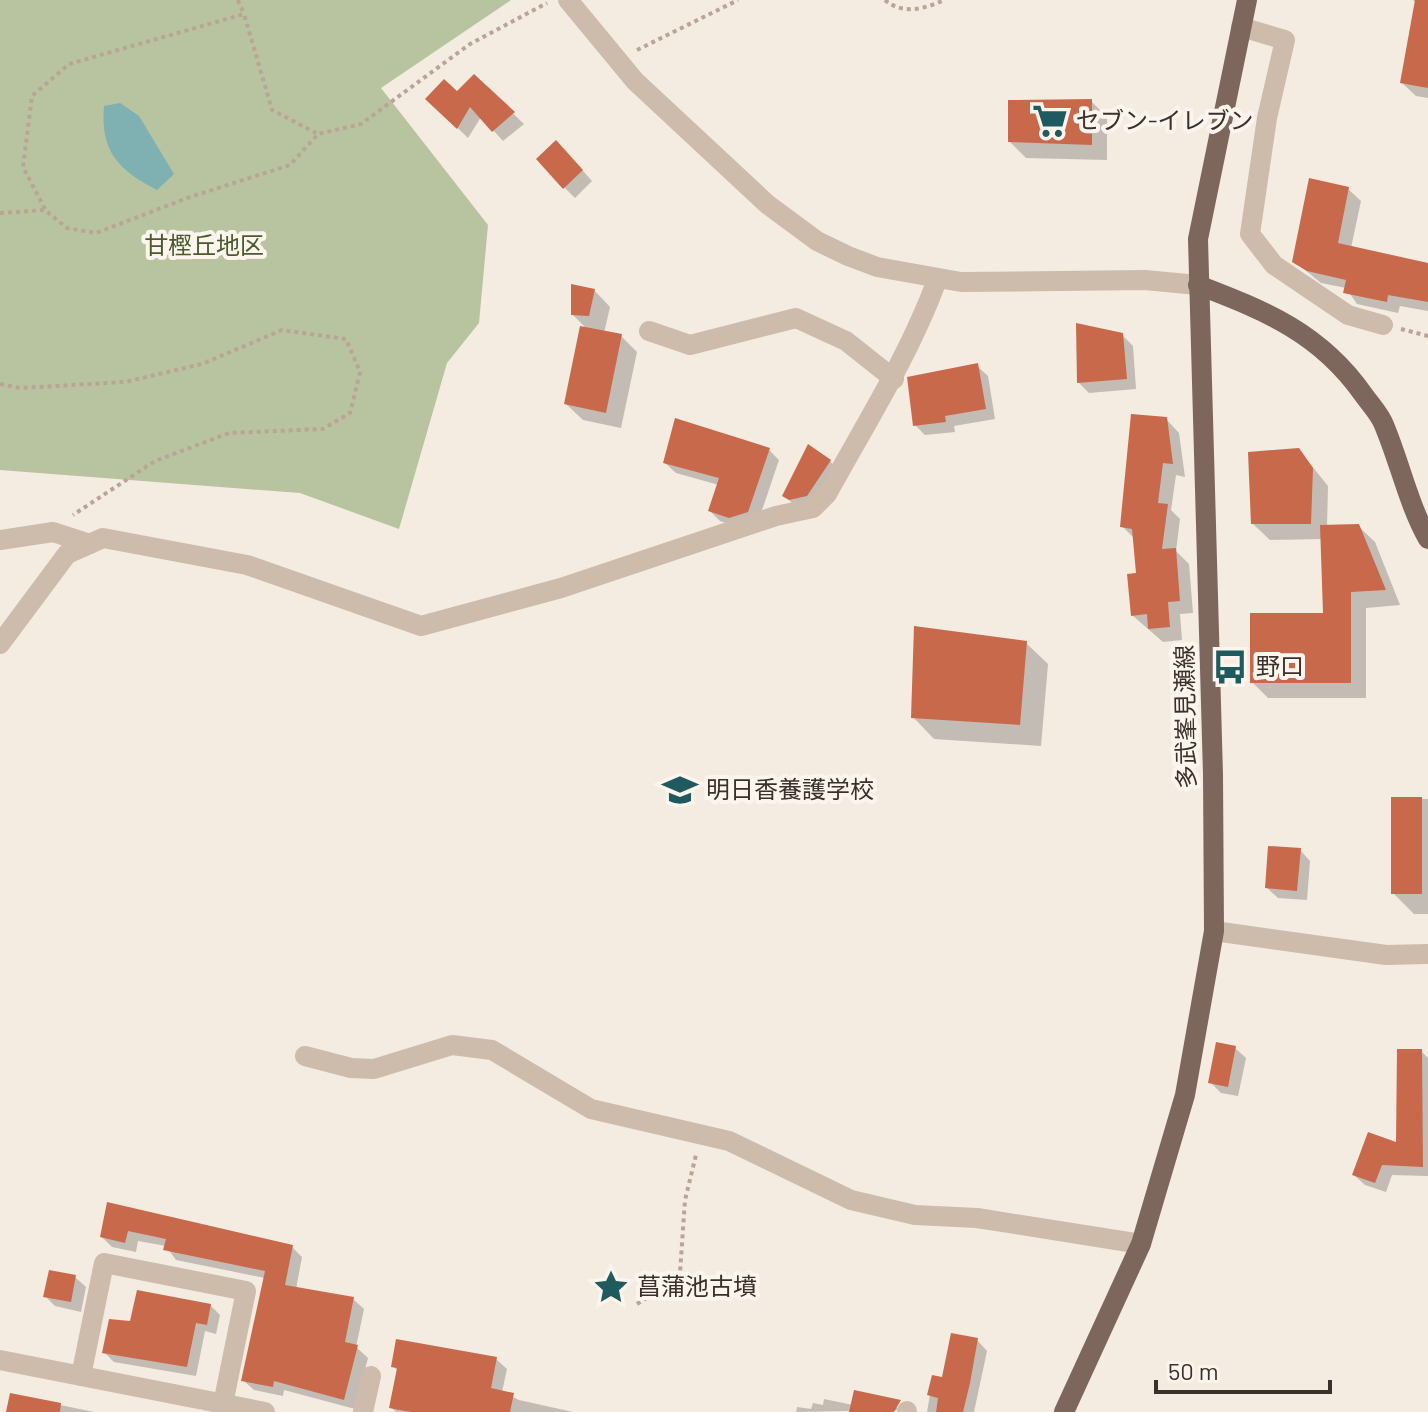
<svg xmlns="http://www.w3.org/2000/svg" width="1428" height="1412" viewBox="0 0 1428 1412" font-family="Barlow,'Noto Sans JP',sans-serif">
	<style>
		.green { fill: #b8c4a0 }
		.water { fill: #7fb0b2 }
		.shadow { fill: #0003 }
		.building { fill: #c8694b }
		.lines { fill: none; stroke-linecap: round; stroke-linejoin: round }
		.path { stroke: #b9a596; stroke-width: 4; stroke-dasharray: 4 4; stroke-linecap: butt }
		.minor { stroke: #cdbbac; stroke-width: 20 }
		.major { stroke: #7d675c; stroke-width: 20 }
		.labels { text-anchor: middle; stroke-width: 8; stroke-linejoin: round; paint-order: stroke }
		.poi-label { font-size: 24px; fill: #3b302b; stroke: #fbf5ee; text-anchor: start }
		.park-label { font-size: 24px; fill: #4a5a2e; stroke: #fbf5ee }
		.street-label { font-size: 24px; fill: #3b302b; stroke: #fbf5ee }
	</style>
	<rect width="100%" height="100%" fill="#f4ebe1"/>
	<polygon class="green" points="0,0 511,0 381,88 488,225 479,323 447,363 399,529 300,493 0,470"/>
	<path class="water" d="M120 103 139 116 174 174 157 190C118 170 100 151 104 106Z"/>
	<g class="shadow">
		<polygon points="1413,0 1428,0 1428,98 1416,96 1402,83 1417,4"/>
		<polygon points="474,76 524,124 503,141 481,117 468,138 428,99 457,94"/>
		<polygon points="1091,101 1107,117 1107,160 1026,158 1010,142"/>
		<polygon points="567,153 592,181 575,198 564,187"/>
		<polygon points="1348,189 1361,201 1351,248 1428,264 1428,311 1400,306 1398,313 1357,304 1346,288 1321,283 1294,261"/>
		<polygon points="594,290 610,307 604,333 621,336 637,352 621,428 583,420 566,404 588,330 573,315"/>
		<polygon points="1122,335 1133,346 1136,389 1089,393 1079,383"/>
		<polygon points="977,366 988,376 995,419 954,426 955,432 925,435 915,425"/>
		<polygon points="1166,419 1179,433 1185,477 1176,475 1171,510 1180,519 1176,551 1189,564 1193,613 1180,614 1182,640 1163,642 1132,615 1138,575 1135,539 1123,527"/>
		<polygon points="769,450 779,460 758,522 740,528 720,521 710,511 719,485 676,473 665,463"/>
		<polygon points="1299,450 1328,486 1327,527 1358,526 1375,542 1400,605 1366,608 1366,698 1268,698 1252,682 1325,615 1323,539 1270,540 1253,524"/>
		<polygon points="830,461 840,472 817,506 795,506 785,496"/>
		<polygon points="1026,643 1048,664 1041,746 934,739 913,717"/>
		<polygon points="1393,799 1428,799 1428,914 1414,914 1393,893"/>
		<polygon points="1300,850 1310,861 1307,900 1278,898 1267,888"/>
		<polygon points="1235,1048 1246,1058 1238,1096 1221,1093 1210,1082"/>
		<polygon points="1421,1051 1428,1058 1428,1176 1392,1175 1386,1192 1365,1185 1354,1175 1398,1145"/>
		<polygon points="108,1205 292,1247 302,1257 296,1289 353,1299 364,1309 356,1347 368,1358 355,1409 284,1390 283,1396 254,1390 243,1380 265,1278 176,1260 166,1246 138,1241 136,1252 112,1247 102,1237"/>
		<polygon points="75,1277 86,1287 81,1312 55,1306 45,1296"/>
		<polygon points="210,1305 220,1315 216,1334 205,1331 196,1376 114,1362 104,1352 132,1323"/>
		<polygon points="977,1340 987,1351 974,1412 927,1412 933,1377 943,1379"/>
		<polygon points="496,1359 507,1369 502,1392 519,1400 573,1412 396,1412 391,1407 398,1371 393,1366"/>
		<polygon points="12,1395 94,1412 8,1412"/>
		<polygon points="824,1399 853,1405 889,1399 899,1410 796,1412 797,1407 811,1409 813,1403 823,1405"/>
	</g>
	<g class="building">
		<polygon points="1415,0 1428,0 1428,88 1400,83"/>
		<polygon points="474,74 515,112 492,132 470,107 457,129 425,99 444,79 457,91"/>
		<polygon points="1092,99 1092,145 1008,142 1008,100"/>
		<polygon points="556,140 583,170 563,189 536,159"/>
		<polygon points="1309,178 1349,187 1338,243 1428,263 1428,302 1388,295 1387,302 1343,293 1346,280 1307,271 1292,262"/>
		<polygon points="571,284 595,289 589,316 571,315"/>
		<polygon points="1076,323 1123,333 1127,379 1077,383"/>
		<polygon points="580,326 622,334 606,413 564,404"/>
		<polygon points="978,363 986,409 945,416 946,422 913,426 907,377"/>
		<polygon points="1131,414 1167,417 1173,464 1163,463 1158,503 1168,504 1162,549 1176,548 1180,601 1168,602 1170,627 1148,629 1147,614 1131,616 1127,574 1136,573 1132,529 1120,527"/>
		<polygon points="675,418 770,448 748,512 729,518 708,511 719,478 663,463"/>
		<polygon points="808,444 831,460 807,496 789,500 782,496"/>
		<polygon points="1299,448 1313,468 1311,524 1251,524 1248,452"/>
		<polygon points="1359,524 1386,590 1351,592 1351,683 1250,683 1250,613 1323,613 1320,525"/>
		<polygon points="914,626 1027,641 1020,725 911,718"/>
		<rect x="1391" y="797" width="31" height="97"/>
		<polygon points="1268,846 1301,848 1297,891 1265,888"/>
		<polygon points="1216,1042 1236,1046 1228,1087 1208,1083"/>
		<polygon points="1397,1049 1422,1049 1423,1167 1382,1165 1375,1183 1352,1175 1368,1132 1396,1142"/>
		<polygon points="107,1202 293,1245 285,1285 354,1297 345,1342 358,1345 344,1400 274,1381 273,1387 241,1381 265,1271 163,1250 166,1239 128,1231 125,1243 100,1237"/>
		<polygon points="49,1270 76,1275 71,1302 43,1297"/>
		<polygon points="137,1290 211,1304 207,1325 196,1323 187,1367 102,1353 109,1319 130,1321"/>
		<polygon points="951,1333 978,1338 970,1383 963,1412 936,1412 938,1398 927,1395 932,1375 942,1377"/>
		<polygon points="396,1339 497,1357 491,1388 514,1393 510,1412 411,1412 389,1408 397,1368 391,1367"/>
		<polygon points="854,1390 901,1400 894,1412 849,1412"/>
		<polygon points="10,1393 61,1403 60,1412 6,1412"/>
	</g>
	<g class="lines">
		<g class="path">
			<polyline points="238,0 244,14"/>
			<path d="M885 0C902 15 925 9 944 0"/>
			<polyline points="637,50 738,0"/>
			<polyline points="45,209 23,167 32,96 69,64 244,14 272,110 318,134"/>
			<polyline points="0,213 45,210 67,228 96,233 190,197 290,165 318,134 361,124 470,44 547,3"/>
			<polyline points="1401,329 1428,336"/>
			<polyline points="0,384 20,388 125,382 202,364 282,330 346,339 360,372 350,413 323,429 229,433 155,461 73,515"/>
			<polyline points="637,1304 673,1281 680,1273 685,1200 696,1155"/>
		</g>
		<g class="minor">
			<polyline points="568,0 635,81 767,204 817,241 848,256 877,267 961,282 1145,280 1198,285"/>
			<polyline points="1241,27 1285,40 1267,118 1250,234 1274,265 1348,315 1383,325"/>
			<polyline points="649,331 690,345 796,318 846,341 894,379"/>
			<polyline points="0,540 53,532 90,544"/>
			<path d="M0 644 67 554 103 538 247 565 421 626 561 588 776 516 813 508 827 494C866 423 909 356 937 280"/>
			<polyline points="1214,931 1386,955 1428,954"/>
			<polyline points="305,1056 351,1068 374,1069 452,1045 492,1050 591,1109 729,1141 851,1200 915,1215 977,1218 1141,1244"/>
			<polyline points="0,1360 265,1412"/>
			<polyline points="81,1376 104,1263 246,1291 223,1404"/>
			<polyline points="363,1412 371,1376"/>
			<polyline points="907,1412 907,1411"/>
		</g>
		<g class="major">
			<path d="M1198 285C1266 311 1320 333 1363 394 1370 404 1380 414 1384 425 1400 463 1408 503 1428 539"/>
			<polyline points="1064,1412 1141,1244 1185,1095 1214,931 1213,775 1198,239 1247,0"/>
		</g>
	</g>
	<defs>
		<g id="supermarket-bare" transform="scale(2.76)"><path d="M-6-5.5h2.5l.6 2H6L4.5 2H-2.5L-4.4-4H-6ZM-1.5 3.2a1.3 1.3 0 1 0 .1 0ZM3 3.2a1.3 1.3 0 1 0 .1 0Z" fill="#1f5a5e" stroke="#fbf5ee" stroke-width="2.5" paint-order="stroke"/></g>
		<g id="bus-bare" transform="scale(2.76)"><path d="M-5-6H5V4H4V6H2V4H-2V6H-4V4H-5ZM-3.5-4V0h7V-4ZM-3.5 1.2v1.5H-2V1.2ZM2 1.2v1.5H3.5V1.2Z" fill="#1f5a5e" stroke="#fbf5ee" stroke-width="2.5" paint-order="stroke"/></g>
		<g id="school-bare" transform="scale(2.76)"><path d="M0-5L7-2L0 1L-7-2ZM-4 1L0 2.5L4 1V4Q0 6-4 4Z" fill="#1f5a5e" stroke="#fbf5ee" stroke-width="2.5" paint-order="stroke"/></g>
		<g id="sight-bare" transform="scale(2.76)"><path d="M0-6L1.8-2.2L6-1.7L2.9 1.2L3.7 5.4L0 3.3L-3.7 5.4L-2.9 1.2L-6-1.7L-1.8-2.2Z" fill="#1f5a5e" stroke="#fbf5ee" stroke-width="2.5" paint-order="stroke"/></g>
	</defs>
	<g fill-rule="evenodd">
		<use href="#supermarket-bare" x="1050" y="121"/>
		<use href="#bus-bare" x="1230" y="667"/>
		<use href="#school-bare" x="680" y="790"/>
		<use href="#sight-bare" x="611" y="1287"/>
	</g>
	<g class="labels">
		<g class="poi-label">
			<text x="1076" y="129">セブン-イレブン</text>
			<text x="1256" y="675">野口</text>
			<text x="706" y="798">明日香養護学校</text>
			<text x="637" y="1295">菖蒲池古墳</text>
		</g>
		<g class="park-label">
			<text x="204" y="254">甘樫丘地区</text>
		</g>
		<g class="street-label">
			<text transform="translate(1186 717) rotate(-91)" y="8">多武峯見瀬線</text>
		</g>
	</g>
	<path d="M1156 1380v12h174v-12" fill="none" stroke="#3b302b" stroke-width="4"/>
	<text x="1168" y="1380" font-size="24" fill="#3b302b" stroke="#fbf5ee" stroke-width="6" paint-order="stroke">50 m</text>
</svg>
